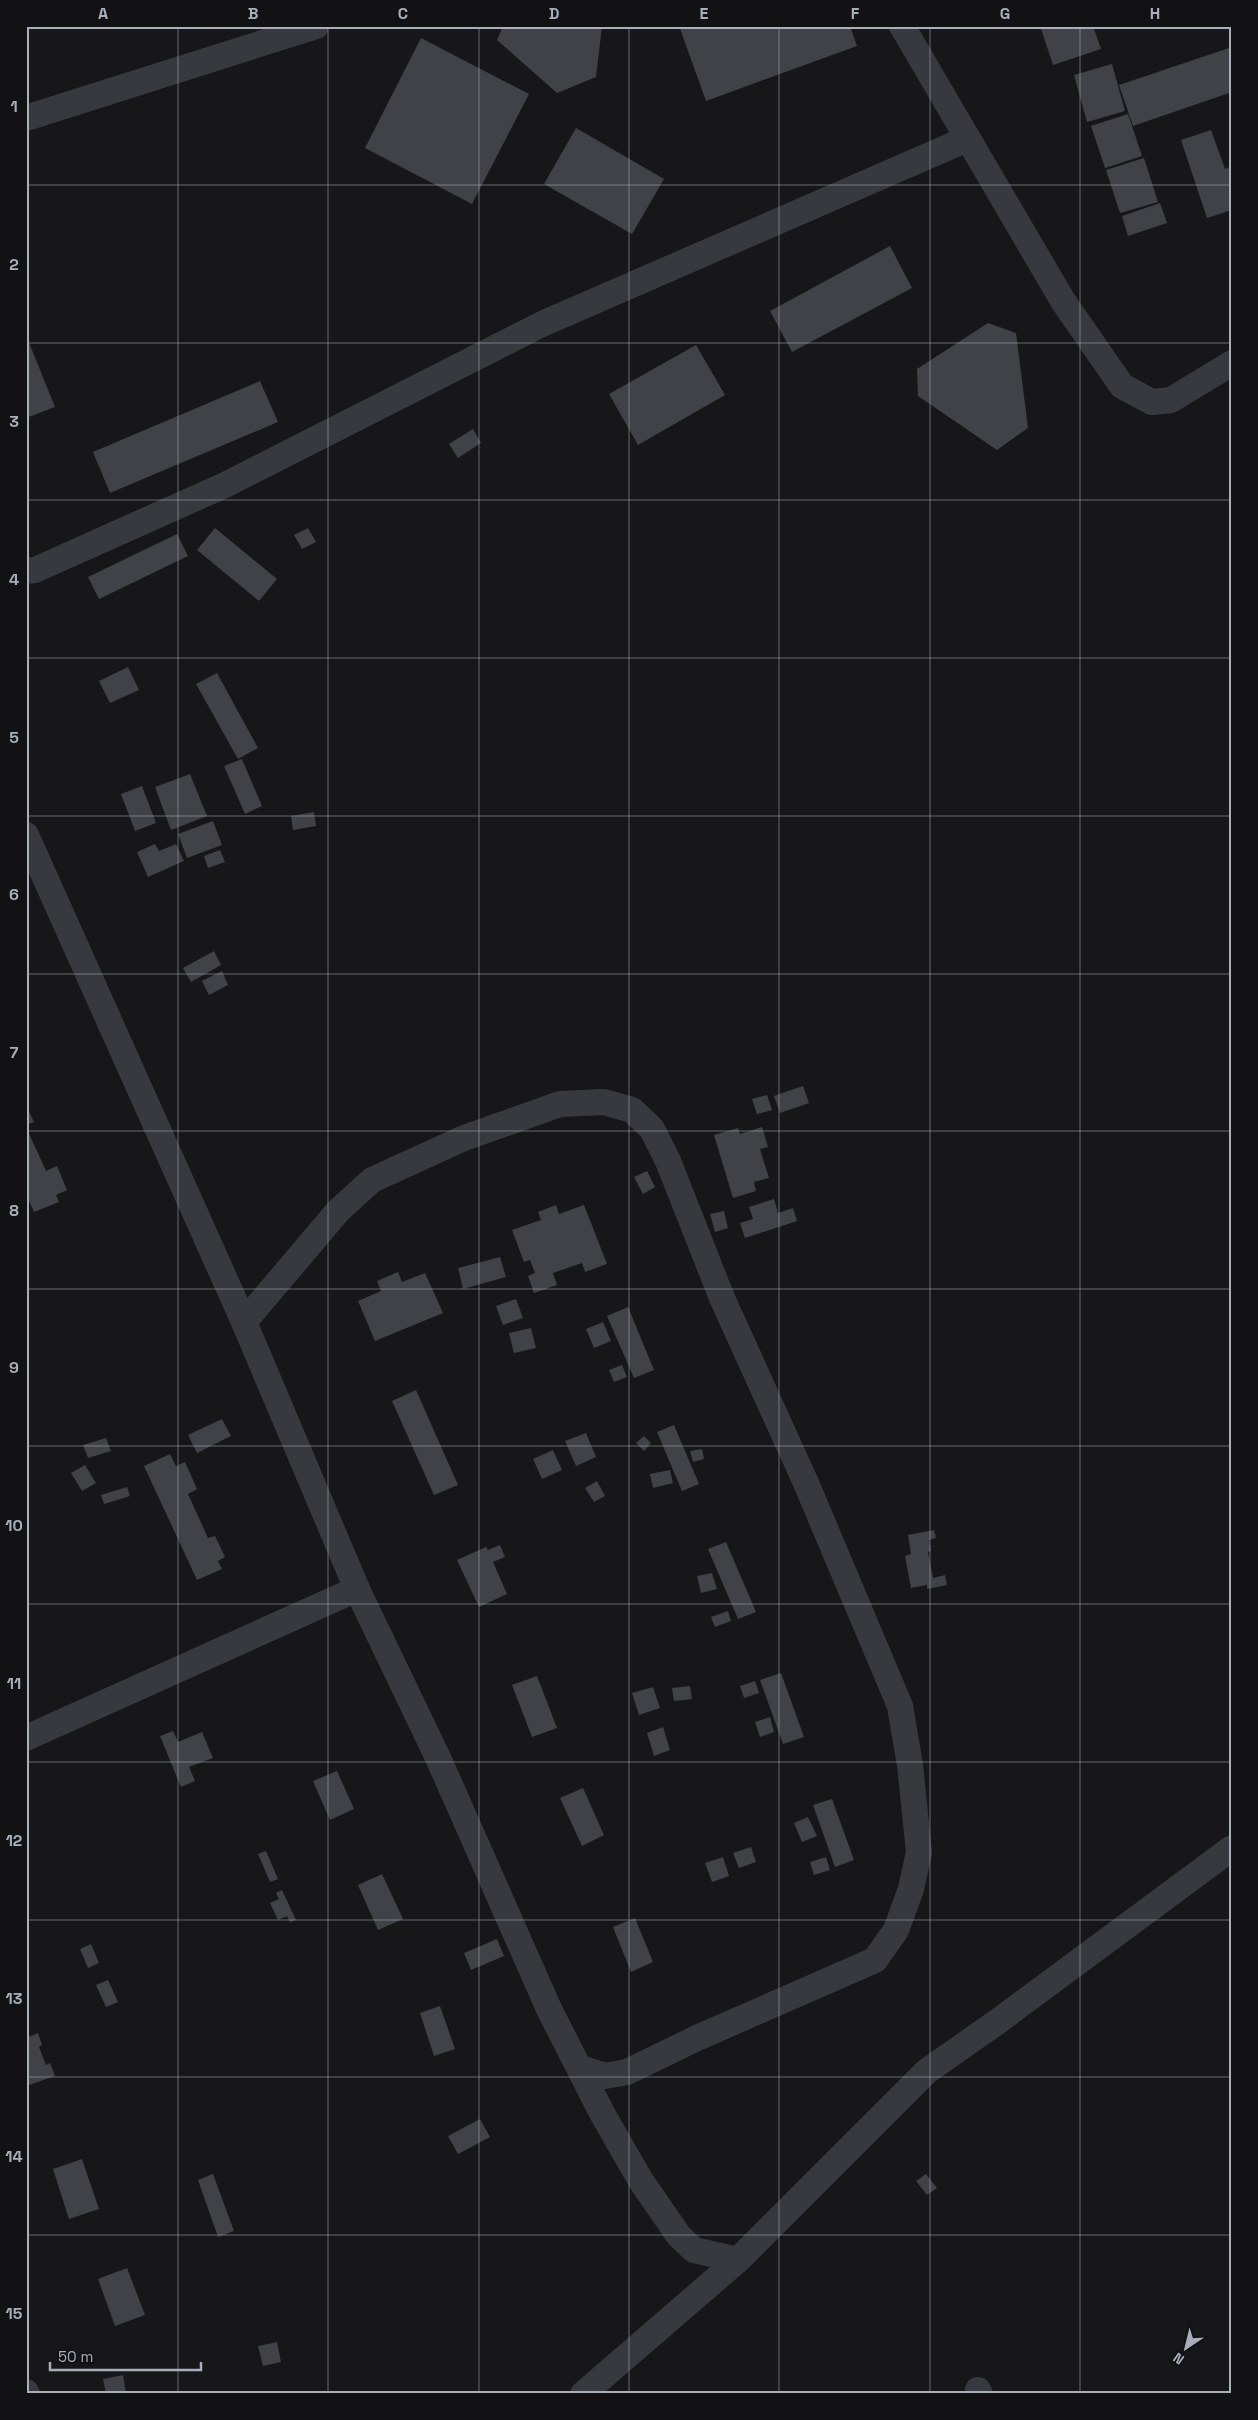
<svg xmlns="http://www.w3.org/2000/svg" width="1258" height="2420" viewBox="0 0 1258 2420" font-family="'Space Grotesk',sans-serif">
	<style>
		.building { fill: #414247 }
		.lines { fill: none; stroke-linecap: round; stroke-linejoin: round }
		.minor { stroke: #38393f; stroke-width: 26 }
		.grid { fill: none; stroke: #a8afbb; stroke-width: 1; stroke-opacity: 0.55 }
		.neatline { fill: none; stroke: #a8afbb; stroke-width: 2 }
		.grid-label { font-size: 16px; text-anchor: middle; font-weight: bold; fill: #a8afbb }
	</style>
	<rect width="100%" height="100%" fill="#17171a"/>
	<g class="building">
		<polygon points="503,26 602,26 596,77 557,93 497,40"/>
		<polygon points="679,26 850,26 857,46 706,101"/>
		<polygon points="1040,26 1093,26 1101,49 1053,65"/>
		<polygon points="421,38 529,94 472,204 365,148"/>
		<polygon points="1232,47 1232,92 1133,126 1119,85"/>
		<polygon points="1112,64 1125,111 1087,122 1074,75"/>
		<polygon points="1128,114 1142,156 1105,168 1091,126"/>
		<polygon points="576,128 664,179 632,234 544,184"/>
		<polygon points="1211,130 1225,169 1232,166 1232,210 1207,218 1181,140"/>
		<polygon points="1144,158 1158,202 1120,213 1106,170"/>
		<polygon points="1160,203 1167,223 1128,236 1122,216"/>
		<polygon points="890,246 912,288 792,352 770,311"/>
		<polygon points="988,323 1016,333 1028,428 997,450 918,396 917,369"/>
		<polygon points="26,335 55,407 26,418"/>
		<polygon points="696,345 725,395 638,445 609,394"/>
		<polygon points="260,381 278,422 110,493 93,452"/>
		<polygon points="473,429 481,443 458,458 449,444"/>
		<polygon points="215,528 277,579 259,601 197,550"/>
		<polygon points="308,528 316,542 302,549 294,535"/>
		<polygon points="177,534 188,556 99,599 88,577"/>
		<polygon points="128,667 139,690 110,703 99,681"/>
		<polygon points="217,673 258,748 238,759 196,684"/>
		<polygon points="242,759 262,806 245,814 224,766"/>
		<polygon points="190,774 207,816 171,830 155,787"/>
		<polygon points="142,786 156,823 135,831 121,794"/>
		<polygon points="314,812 316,826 293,830 291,816"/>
		<polygon points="213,821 222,845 187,858 178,834"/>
		<polygon points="155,844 159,851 176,844 184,861 148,877 137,852"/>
		<polygon points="220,850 225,862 208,868 204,856"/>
		<polygon points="214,951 221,965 191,982 183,968"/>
		<polygon points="222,971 228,985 209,995 202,981"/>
		<polygon points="803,1086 809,1103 780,1113 774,1096"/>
		<polygon points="767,1095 772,1110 757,1114 752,1099"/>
		<polygon points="26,1105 34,1122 26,1125"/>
		<polygon points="26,1127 46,1171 57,1166 67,1190 56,1195 59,1202 34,1212 26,1194"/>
		<polygon points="762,1127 768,1147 760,1149 769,1178 754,1182 756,1191 733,1198 714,1135 738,1128 740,1134"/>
		<polygon points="647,1171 655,1187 643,1194 634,1177"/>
		<polygon points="774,1199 778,1213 793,1208 797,1221 745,1238 740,1223 753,1219 749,1207"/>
		<polygon points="556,1205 559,1214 584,1205 607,1264 585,1272 582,1263 553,1273 557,1285 534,1293 528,1276 535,1273 530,1260 524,1262 512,1230 541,1220 538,1212"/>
		<polygon points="724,1211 728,1228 715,1232 710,1214"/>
		<polygon points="500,1257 506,1277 463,1289 458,1268"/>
		<polygon points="398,1272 402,1282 425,1273 443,1313 375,1341 358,1301 381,1291 377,1281"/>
		<polygon points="516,1299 523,1318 503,1325 496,1306"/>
		<polygon points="628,1307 654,1370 634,1378 607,1316"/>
		<polygon points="603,1322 611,1341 594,1348 586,1329"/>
		<polygon points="531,1328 536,1348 514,1353 509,1333"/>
		<polygon points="622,1365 627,1377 614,1382 609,1370"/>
		<polygon points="416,1390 458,1485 434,1495 392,1401"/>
		<polygon points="222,1419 231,1436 197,1453 188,1435"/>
		<polygon points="674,1425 699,1484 682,1491 657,1432"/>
		<polygon points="586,1433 596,1457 576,1466 565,1441"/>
		<polygon points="644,1436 651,1443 644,1451 636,1443"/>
		<polygon points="106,1438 111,1451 88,1458 83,1445"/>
		<polygon points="702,1449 704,1459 693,1462 690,1451"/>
		<polygon points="553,1450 562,1470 542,1479 533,1459"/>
		<polygon points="170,1454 176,1466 185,1462 197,1489 188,1494 208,1538 215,1536 225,1557 218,1561 222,1569 197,1580 144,1466"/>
		<polygon points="85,1465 96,1483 82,1491 71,1473"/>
		<polygon points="670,1470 673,1483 653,1488 650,1474"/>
		<polygon points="597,1481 605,1496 594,1502 585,1488"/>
		<polygon points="127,1487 130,1496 104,1504 101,1495"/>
		<polygon points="934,1530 936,1538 929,1540 931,1551 928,1552 933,1578 945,1575 947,1585 927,1589 927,1585 911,1588 905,1556 911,1554 908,1535"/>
		<polygon points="726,1542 756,1612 738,1619 708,1549"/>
		<polygon points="500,1545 505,1557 493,1562 507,1594 479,1607 457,1560 486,1547 488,1550"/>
		<polygon points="712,1573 717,1589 701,1593 697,1576"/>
		<polygon points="728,1611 731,1621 715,1627 711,1617"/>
		<polygon points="781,1673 804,1737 783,1744 760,1680"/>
		<polygon points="537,1676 557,1728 532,1737 512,1685"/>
		<polygon points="755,1681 759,1693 744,1698 740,1686"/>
		<polygon points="690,1686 692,1699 674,1701 672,1688"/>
		<polygon points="653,1687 660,1708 639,1715 632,1693"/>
		<polygon points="770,1717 774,1732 760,1737 755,1722"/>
		<polygon points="663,1727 670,1750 654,1756 647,1733"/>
		<polygon points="173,1731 178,1742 202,1732 213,1758 189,1767 195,1781 181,1787 160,1736"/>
		<polygon points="337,1771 354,1809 330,1820 313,1781"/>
		<polygon points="583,1788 604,1835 582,1846 560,1798"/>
		<polygon points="832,1799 854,1860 835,1867 813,1805"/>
		<polygon points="808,1817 817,1836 802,1842 794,1823"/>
		<polygon points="751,1847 756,1862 739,1868 733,1853"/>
		<polygon points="266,1851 278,1879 270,1882 258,1854"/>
		<polygon points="723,1857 729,1876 712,1882 705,1863"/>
		<polygon points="826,1857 830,1870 814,1875 810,1862"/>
		<polygon points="382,1874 403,1919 378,1930 358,1885"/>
		<polygon points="282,1890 296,1920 290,1922 287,1916 278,1920 270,1903 279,1899 276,1893"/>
		<polygon points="635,1918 653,1962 631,1972 613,1927"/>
		<polygon points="497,1939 504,1956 471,1970 464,1953"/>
		<polygon points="91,1944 99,1963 88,1968 80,1949"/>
		<polygon points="108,1980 118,2002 106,2007 96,1985"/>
		<polygon points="440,2006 455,2049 434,2056 420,2013"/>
		<polygon points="38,2033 42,2045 39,2047 46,2065 50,2063 55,2076 26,2086 26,2038"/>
		<polygon points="480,2119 490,2137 458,2154 448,2136"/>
		<polygon points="82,2159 99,2209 69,2219 53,2169"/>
		<polygon points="213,2174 234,2231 218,2237 198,2180"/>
		<polygon points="926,2174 937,2188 927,2195 916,2181"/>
		<polygon points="127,2268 145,2315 115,2326 98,2279"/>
		<polygon points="277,2342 281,2362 263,2366 258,2346"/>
		<polygon points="123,2375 126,2394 106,2394 103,2379"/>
	</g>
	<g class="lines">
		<g class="minor">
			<polyline points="902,26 1063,301 1122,386 1152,402 1171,400 1232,363"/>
			<polyline points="26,118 316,26"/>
			<polyline points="26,571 35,570 225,485 542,324 967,139"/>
			<polyline points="26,835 244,1322 357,1589 439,1760 549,2009 603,2115 641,2181 679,2236 694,2250 738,2260"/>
			<polyline points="244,1322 338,1211 372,1180 464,1138 560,1104 604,1102 632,1110 652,1129 668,1161 722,1298 806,1483 900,1706 910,1765 919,1852 911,1889 896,1930 875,1960 697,2038 627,2072 605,2076 580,2068"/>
			<polyline points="26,1738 357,1589"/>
			<polyline points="978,2390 980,2394"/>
			<polyline points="26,2392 27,2394"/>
			<polyline points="583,2394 738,2260 927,2071 997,2022 1232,1848"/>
		</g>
	</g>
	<path class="grid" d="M178 26V2394M328 26V2394M479 26V2394M629 26V2394M779 26V2394M930 26V2394M1080 26V2394M26 185H1232M26 343H1232M26 500H1232M26 658H1232M26 816H1232M26 974H1232M26 1131H1232M26 1289H1232M26 1446H1232M26 1604H1232M26 1762H1232M26 1920H1232M26 2077H1232M26 2235H1232"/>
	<rect width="1258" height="2420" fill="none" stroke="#121215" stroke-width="55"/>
	<g transform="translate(1186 2348) rotate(215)" stroke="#121215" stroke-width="4" paint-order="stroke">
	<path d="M0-4L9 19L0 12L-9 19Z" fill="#a8afbb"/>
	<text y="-8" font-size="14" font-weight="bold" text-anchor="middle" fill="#a8afbb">N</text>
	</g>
	<path d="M50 2362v8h151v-8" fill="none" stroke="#a8afbb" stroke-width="2.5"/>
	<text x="58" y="2362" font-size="15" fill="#a8afbb" stroke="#121215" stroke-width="4" paint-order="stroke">50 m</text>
	<rect x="28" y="28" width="1202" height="2364" class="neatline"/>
	<g class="grid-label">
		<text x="103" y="19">A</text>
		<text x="253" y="19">B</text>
		<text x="403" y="19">C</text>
		<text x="554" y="19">D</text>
		<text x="704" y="19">E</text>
		<text x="855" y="19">F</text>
		<text x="1005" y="19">G</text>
		<text x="1155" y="19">H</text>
		<text x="14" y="112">1</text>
		<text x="14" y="270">2</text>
		<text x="14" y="427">3</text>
		<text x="14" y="585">4</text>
		<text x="14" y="743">5</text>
		<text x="14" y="900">6</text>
		<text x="14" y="1058">7</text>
		<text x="14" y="1216">8</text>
		<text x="14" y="1373">9</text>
		<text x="14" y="1531">10</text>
		<text x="14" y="1689">11</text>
		<text x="14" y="1846">12</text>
		<text x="14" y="2004">13</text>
		<text x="14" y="2162">14</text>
		<text x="14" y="2319">15</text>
	</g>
</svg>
